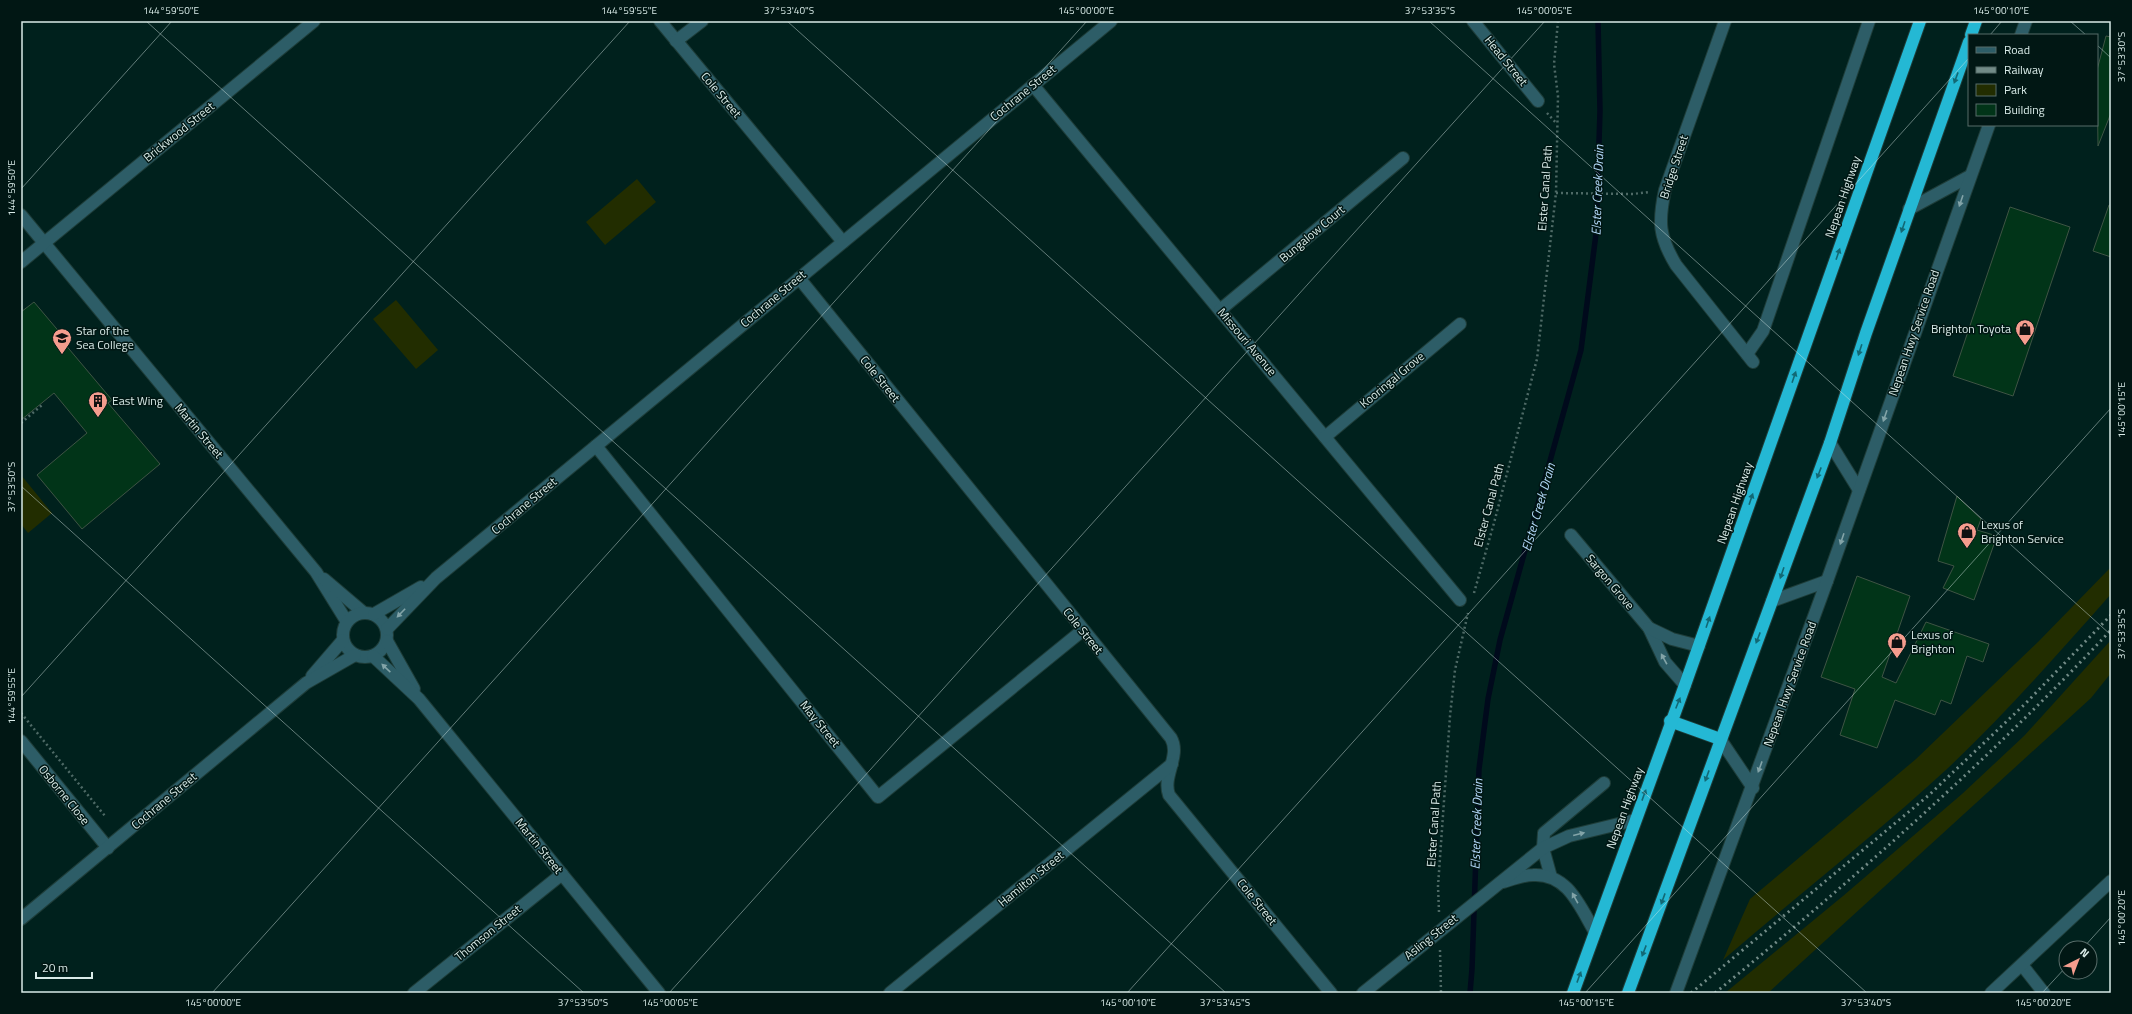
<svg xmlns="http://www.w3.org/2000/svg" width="2132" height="1014" viewBox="0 0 2132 1014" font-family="'Titillium Web',sans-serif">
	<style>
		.green { fill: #222d00 }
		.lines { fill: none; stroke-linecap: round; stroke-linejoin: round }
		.stream { stroke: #000a1c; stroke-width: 5.5 }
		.building { fill: #013418; stroke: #3e5444 }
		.minor-casing { stroke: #1e3d39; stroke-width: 14 }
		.highway-casing { stroke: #1e3d39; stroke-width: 14 }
		.path { stroke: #4e6a66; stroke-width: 2.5; stroke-dasharray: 2 3; stroke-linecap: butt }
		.minor { stroke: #2d5d67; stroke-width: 12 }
		.highway { stroke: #24b8d4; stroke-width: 12 }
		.rail { stroke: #728b87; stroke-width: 3; stroke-dasharray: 2 4; stroke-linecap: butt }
		.oneway { fill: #126874 }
		.oneway2 { fill: #83a4a8 }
		.ticks { fill: none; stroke: #d9ebe8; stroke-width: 1; stroke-opacity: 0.45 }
		.labels { text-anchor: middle; stroke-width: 3; stroke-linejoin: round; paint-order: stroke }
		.street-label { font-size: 12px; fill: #d9ebe8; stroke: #011714 }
		.poi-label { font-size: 12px; fill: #d9ebe8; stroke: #011714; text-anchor: start }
		.water-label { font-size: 13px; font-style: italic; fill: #b4d9fa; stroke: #011714 }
		.neatline { fill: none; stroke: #d9ebe8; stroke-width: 1.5 }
		.ticks-label { font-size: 10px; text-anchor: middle; fill: #d9ebe8 }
	</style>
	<rect width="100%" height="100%" fill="#00211d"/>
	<g class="green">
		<polygon points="637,179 656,202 605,245 586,222"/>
		<polygon points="396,300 438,350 416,369 373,319"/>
		<polygon points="21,475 52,513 28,533 21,524"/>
		<path d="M2111 567V594C2058 654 2005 714 1947 769 1875 835 1797 896 1723 960L1750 899 1916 759 2039 641Z"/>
		<polygon points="2111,640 2111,673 2091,698 1768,993 1725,993 1843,896 1962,794 2024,736"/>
	</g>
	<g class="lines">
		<polyline class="stream" points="1470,993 1472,969 1479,769 1488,699 1500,640 1581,350 1596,234 1600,111 1598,21"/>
	</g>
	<g class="building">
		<polygon points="2106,36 2111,37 2111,113 2098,146 2097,70"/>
		<polygon points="2109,205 2111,205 2111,257 2093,251"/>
		<polygon points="2010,207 2070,227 2013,396 1953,376"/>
		<polygon points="34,302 67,341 64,343 112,400 108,403 160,464 82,529 37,475 87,433 54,393 21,420 21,312"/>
		<polygon points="1957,496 1981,519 1977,530 1997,536 1974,600 1943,588 1954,566 1938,561"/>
		<polygon points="1857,576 1910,596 1882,677 1896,683 1926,622 1989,644 1983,662 1967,656 1951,704 1941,700 1935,715 1895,700 1877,748 1840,735 1855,689 1821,677"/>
	</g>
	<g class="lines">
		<g class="minor-casing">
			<g id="minor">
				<polyline points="660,21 843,242"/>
				<polyline points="1473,21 1538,101"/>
				<path d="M1725 21 1665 190C1658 222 1659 237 1676 265L1753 362"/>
				<polyline points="2021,35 2026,21"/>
				<polyline points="676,41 702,21"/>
				<polyline points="1033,85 1460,600"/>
				<polyline points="1909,209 1970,176"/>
				<polyline points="21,215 316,572 347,622"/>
				<polyline points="21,262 314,21"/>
				<path d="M799 278 1171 738C1181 756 1162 776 1169 795L1331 993"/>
				<polyline points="1220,310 1403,158"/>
				<polyline points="1747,354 1763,331 1869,21"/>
				<polyline points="1325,437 1460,324"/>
				<polyline points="1830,443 1859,490"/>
				<polyline points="596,446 878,797 1083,630"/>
				<polyline points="1571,535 1649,628 1665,662 1685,685"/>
				<polyline points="324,579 364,613"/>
				<polyline points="1772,601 1827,581"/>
				<circle cx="365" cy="635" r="22"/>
				<polyline points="374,614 421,587"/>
				<polyline points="1649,628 1672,639 1699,646"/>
				<polyline points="387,629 436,578 1111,21"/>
				<polyline points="387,641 414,689"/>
				<polyline points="373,656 419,699 659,993"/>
				<polyline points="312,676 343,640"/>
				<polyline points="1720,739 1753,788"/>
				<polyline points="21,741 108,848"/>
				<polyline points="1551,877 1543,848 1544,833 1604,783"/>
				<path d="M1503 882C1513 879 1524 875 1533 875 1568 873 1580 907 1595 932"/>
				<polyline points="21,919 306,683 355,655"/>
				<polyline points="2022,965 2044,993"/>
				<polyline points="414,993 562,874"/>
				<polyline points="890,993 1172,764"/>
				<polyline points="1363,993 1543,848 1569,836 1635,820"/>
				<polyline points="1676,993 1827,581 1989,125"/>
				<polyline points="1991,993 2111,881"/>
			</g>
		</g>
		<g class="highway-casing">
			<g id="highway">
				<polyline points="1971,35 1976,21"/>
				<polyline points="1670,721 1720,739"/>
				<polyline points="1573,993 1685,685 1920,21"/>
				<polyline points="1628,993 1830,443 1866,333 1969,42"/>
			</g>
		</g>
		<g class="path">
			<polyline points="1547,113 1557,124"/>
			<polyline points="1556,193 1633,194 1649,192"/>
			<polyline points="21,423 42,405"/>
			<polyline points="1474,593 1494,523 1537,359 1556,193 1558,96 1554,64 1558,21"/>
			<polyline points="21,713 105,816"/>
			<polyline points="1439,912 1438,886 1450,716 1455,670 1468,613"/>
			<polyline points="1440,950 1441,993"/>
		</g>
		<use href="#minor" class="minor"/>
		<use href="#highway" class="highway"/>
		<g class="rail">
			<polyline points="1691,993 1929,795 2026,703 2111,615"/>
			<path d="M1715 993C1854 879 1988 761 2111 630"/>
		</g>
	</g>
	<defs><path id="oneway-solid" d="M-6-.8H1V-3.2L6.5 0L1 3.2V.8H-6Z"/></defs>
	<g class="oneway">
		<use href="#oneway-solid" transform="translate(1956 78) rotate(110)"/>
		<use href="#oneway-solid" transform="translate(1903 227) rotate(109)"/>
		<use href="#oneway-solid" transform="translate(1838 254) rotate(-71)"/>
		<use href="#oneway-solid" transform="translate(1860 350) rotate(108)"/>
		<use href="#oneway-solid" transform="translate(1794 377) rotate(-71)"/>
		<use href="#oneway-solid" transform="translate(1819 473) rotate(111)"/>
		<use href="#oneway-solid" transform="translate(1751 499) rotate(-71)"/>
		<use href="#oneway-solid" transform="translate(1782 573) rotate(109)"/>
		<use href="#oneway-solid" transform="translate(1708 622) rotate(-71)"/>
		<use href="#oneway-solid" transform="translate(1758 638) rotate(111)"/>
		<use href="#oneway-solid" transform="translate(1678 703) rotate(-68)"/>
		<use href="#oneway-solid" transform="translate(1707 776) rotate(110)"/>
		<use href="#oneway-solid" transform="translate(1644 795) rotate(-70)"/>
		<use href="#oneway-solid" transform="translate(1663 899) rotate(110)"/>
		<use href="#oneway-solid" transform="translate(1644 951) rotate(111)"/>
		<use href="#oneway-solid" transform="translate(1579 977) rotate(-70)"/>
	</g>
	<g class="oneway2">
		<use href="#oneway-solid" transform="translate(1961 201) rotate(109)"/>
		<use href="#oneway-solid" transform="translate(1885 416) rotate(109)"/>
		<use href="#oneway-solid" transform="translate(1842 539) rotate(109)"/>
		<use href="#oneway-solid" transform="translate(401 613) rotate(134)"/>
		<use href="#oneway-solid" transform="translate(1664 659) rotate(-119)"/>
		<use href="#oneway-solid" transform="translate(386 668) rotate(-137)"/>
		<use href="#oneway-solid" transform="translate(1760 767) rotate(110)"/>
		<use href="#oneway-solid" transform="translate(1579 834) rotate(-14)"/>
		<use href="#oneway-solid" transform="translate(1575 898) rotate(-119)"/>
	</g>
	<path class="ticks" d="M146 21 1226 993M787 21 1867 993M1429 21 2111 635M2070 21 2086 35M1990 35 2002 21M2097 45 2111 58M21 189 172 21M21 486 584 993M21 697 630 21M2083 948 2111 917M212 993 1087 21M669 993 1545 21M1127 993 1969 58M1585 993 2111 408M2042 993 2066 967"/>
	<defs>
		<g id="shop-pin" transform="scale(1)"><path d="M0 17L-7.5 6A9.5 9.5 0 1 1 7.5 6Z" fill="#f59d8e" stroke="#011714"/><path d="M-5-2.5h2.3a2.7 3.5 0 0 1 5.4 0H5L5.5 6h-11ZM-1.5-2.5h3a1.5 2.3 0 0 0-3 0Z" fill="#111"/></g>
		<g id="school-pin" transform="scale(1)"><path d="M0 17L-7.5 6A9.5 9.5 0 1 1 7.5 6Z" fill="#f59d8e" stroke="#011714"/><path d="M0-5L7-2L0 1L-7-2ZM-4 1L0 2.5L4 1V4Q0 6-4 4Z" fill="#111"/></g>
		<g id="building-pin" transform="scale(1)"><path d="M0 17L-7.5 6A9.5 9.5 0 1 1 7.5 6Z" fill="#f59d8e" stroke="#011714"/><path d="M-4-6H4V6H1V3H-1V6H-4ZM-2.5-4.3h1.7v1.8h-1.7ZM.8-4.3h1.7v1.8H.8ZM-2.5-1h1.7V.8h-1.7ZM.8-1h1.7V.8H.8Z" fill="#111"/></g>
	</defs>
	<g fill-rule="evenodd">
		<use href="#shop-pin" x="2025" y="329"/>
		<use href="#school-pin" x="62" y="338"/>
		<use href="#building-pin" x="98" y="401"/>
		<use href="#shop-pin" x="1967" y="532"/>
		<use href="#shop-pin" x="1897" y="642"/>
	</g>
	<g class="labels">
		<g class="street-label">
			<text transform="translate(1506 61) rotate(51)" y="4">Head Street</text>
			<text transform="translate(1023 93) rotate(-39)" y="4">Cochrane Street</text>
			<text transform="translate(721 95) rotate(50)" y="4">Cole Street</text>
			<text transform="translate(179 132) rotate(-39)" y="4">Brickwood Street</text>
			<text transform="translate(1674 167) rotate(-72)" y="4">Bridge Street</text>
			<text transform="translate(1545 188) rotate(-86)" y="4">Elster Canal Path</text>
			<text transform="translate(1843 197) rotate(-71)" y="4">Nepean Highway</text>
			<text transform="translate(1312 234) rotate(-40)" y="4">Bungalow Court</text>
			<text transform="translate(773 299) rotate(-40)" y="4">Cochrane Street</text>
			<text transform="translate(1914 333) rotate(-71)" y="4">Nepean Hwy Service Road</text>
			<text transform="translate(1247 342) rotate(50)" y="4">Missouri Avenue</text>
			<text transform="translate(880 379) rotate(51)" y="4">Cole Street</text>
			<text transform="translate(1392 380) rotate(-40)" y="4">Kooringal Grove</text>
			<text transform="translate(199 431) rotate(50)" y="4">Martin Street</text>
			<text transform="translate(1735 503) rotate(-71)" y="4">Nepean Highway</text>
			<text transform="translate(1489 505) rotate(-75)" y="4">Elster Canal Path</text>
			<text transform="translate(524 506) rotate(-40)" y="4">Cochrane Street</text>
			<text transform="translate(1610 582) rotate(50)" y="4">Sargon Grove</text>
			<text transform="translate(1083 631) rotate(51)" y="4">Cole Street</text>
			<text transform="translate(1790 684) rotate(-70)" y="4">Nepean Hwy Service Road</text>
			<text transform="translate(820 724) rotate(51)" y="4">May Street</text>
			<text transform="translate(64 795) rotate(51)" y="4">Osborne Close</text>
			<text transform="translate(164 801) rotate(-40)" y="4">Cochrane Street</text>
			<text transform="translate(1625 808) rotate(-70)" y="4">Nepean Highway</text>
			<text transform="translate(1434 824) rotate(-86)" y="4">Elster Canal Path</text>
			<text transform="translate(539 846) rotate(51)" y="4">Martin Street</text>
			<text transform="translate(1031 879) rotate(-39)" y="4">Hamilton Street</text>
			<text transform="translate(1257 902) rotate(51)" y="4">Cole Street</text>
			<text transform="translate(488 933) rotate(-39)" y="4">Thomson Street</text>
			<text transform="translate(1431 937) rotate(-39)" y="4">Asling Street</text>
		</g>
		<g class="poi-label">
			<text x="2011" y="333" text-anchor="end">Brighton Toyota</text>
			<text x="76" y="335">Star of the<tspan x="76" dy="14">Sea College</tspan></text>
			<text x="112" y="405">East Wing</text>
			<text x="1981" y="529">Lexus of<tspan x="1981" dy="14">Brighton Service</tspan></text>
			<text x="1911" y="639">Lexus of<tspan x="1911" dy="14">Brighton</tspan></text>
		</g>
		<g class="water-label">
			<text transform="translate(1597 190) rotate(-88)" y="5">Elster Creek Drain</text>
			<text transform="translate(1538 507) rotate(-74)" y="5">Elster Creek Drain</text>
			<text transform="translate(1476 824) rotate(-88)" y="5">Elster Creek Drain</text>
		</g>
	</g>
	<rect width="2132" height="1014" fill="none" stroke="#011714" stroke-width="44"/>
	<rect x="1968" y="34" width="130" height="92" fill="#011714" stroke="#576c69"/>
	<rect x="1976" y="47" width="20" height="6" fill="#2d5d67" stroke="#576c69"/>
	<text x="2004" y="54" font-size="12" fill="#d9ebe8">Road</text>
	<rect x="1976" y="67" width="20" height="6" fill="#728b87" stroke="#576c69"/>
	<text x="2004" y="74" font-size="12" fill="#d9ebe8">Railway</text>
	<rect x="1976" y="84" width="20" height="12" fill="#222d00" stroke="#576c69"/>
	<text x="2004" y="94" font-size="12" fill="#d9ebe8">Park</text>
	<rect x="1976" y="104" width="20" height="12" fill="#013418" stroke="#576c69"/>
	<text x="2004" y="114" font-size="12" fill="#d9ebe8">Building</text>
	<g transform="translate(2078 960) rotate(42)"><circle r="19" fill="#011714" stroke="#576c69"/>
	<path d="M0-3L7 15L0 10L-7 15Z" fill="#f59d8e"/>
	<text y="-6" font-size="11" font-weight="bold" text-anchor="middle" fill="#d9ebe8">N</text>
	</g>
	<path d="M36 972v6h56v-6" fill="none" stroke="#d9ebe8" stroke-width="2"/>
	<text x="42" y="972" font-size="12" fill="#d9ebe8" stroke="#011714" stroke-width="3" paint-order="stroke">20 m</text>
	<rect x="22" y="22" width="2088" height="970" class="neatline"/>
	<g class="ticks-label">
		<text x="171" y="14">144°59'50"E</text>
		<text x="629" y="14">144°59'55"E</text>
		<text x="789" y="14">37°53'40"S</text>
		<text x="1086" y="14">145°00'00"E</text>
		<text x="1430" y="14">37°53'35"S</text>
		<text x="1544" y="14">145°00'05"E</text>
		<text x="2001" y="14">145°00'10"E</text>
		<text transform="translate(2121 57) rotate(-90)" y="4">37°53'30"S</text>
		<text transform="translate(11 188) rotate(-90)" y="4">144°59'50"E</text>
		<text transform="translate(2121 410) rotate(-90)" y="4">145°00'15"E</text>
		<text transform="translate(11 487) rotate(-90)" y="4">37°53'50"S</text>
		<text transform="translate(2121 634) rotate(-90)" y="4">37°53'35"S</text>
		<text transform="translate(11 696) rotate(-90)" y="4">144°59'55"E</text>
		<text transform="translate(2121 918) rotate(-90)" y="4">145°00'20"E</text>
		<text x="213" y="1006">145°00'00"E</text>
		<text x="583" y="1006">37°53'50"S</text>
		<text x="670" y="1006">145°00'05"E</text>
		<text x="1128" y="1006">145°00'10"E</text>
		<text x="1225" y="1006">37°53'45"S</text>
		<text x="1586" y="1006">145°00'15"E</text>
		<text x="1866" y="1006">37°53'40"S</text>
		<text x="2043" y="1006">145°00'20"E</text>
	</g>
</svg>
